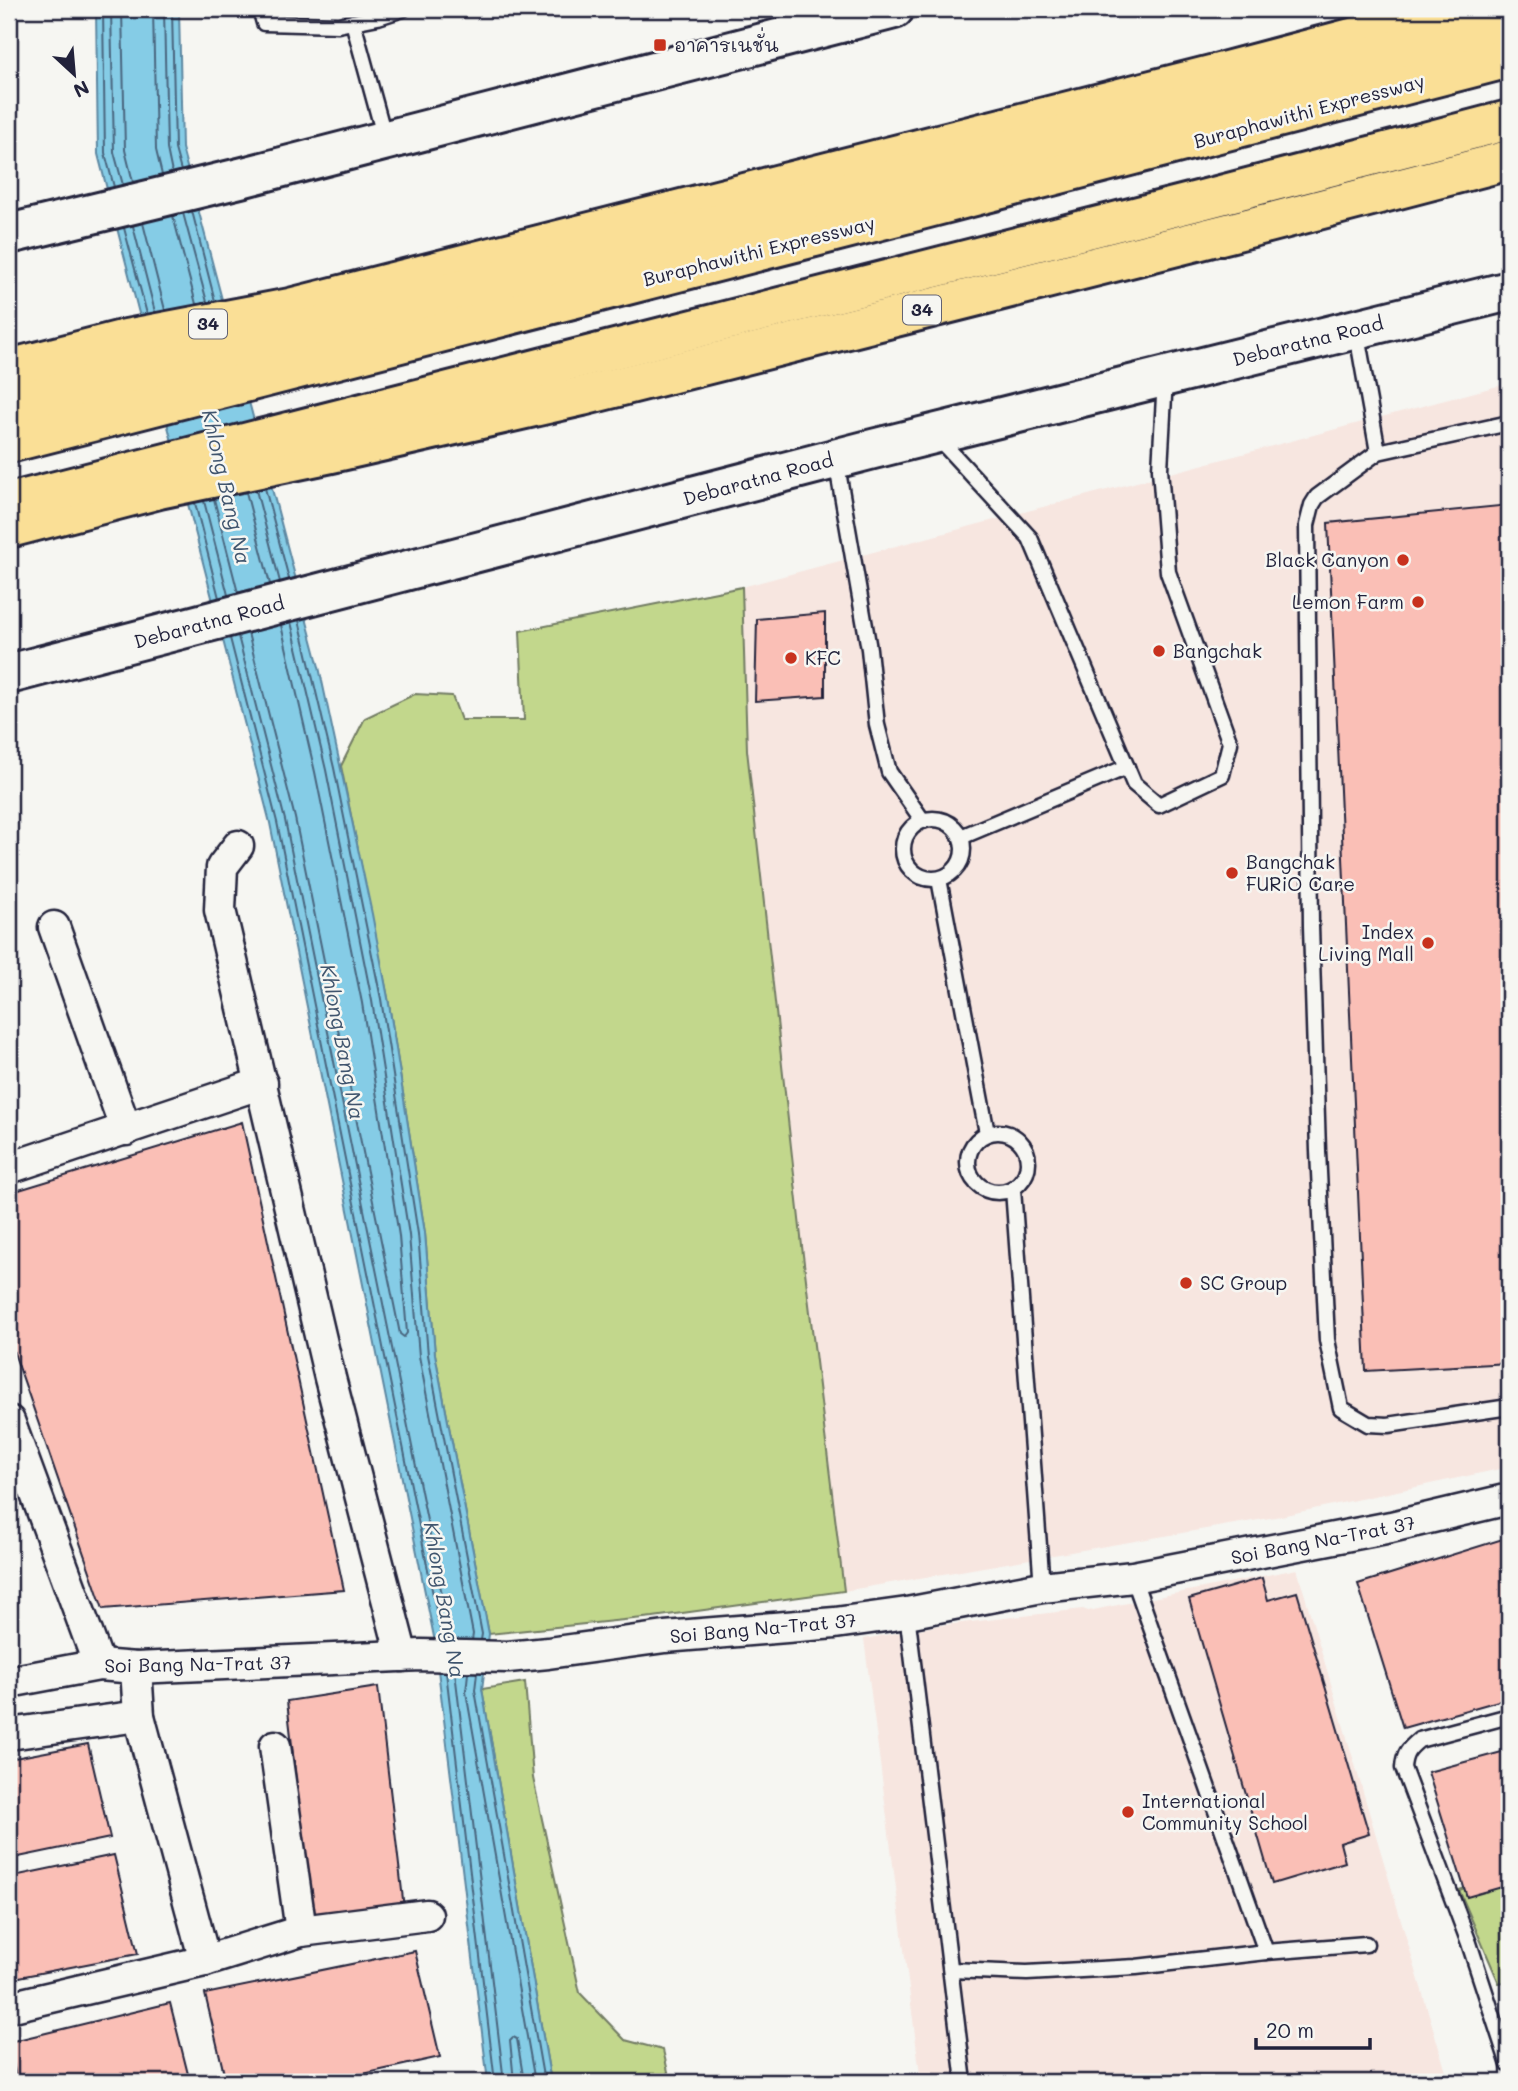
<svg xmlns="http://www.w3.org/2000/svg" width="1518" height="2091" viewBox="0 0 1518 2091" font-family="Mali,'Playpen Sans Thai',sans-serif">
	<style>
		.built { fill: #f7e6e0 }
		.green { fill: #c2d78c; stroke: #727c64; stroke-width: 2 }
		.water { fill: #85cce6; stroke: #5d88a2; stroke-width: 2 }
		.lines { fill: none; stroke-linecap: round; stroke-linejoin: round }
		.shore { stroke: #4a667f; stroke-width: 2 }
		.building { fill: #fabfb6; stroke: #22223b; stroke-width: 2 }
		.service-casing { stroke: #22223b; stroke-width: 19 }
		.minor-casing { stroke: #22223b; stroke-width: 35 }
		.secondary-casing { stroke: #22223b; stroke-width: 44 }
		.trunk-casing { stroke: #22223b; stroke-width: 44 }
		.motorway-casing { stroke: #22223b; stroke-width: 44 }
		.service { stroke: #f6f6f2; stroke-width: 14 }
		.minor { stroke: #f6f6f2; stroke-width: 30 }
		.secondary { stroke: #f6f6f2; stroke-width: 38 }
		.trunk { stroke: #fadf96; stroke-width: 38 }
		.motorway { stroke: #fadf96; stroke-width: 38 }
		.poi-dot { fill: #c8321e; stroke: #f6f6f2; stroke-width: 2.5 }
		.labels { text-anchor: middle; stroke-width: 5; stroke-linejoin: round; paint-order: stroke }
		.shield { fill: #f6f6f2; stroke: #626272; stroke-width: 2 }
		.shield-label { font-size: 18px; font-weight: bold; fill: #22223b }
		.poi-label { font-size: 19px; fill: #22223b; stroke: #f6f6f2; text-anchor: start }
		.street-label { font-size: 19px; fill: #22223b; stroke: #f6f6f2 }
		.water-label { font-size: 21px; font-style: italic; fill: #40556e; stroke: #f6f6f2 }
	</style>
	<rect width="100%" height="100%" fill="#f6f6f2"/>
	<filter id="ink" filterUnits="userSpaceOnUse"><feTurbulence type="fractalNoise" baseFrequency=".0143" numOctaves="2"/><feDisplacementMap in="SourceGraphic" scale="14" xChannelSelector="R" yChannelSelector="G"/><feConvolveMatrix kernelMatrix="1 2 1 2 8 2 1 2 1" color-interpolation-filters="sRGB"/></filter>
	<g filter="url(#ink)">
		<g class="built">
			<polygon points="1509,383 1509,1467 1281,1516 844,1591 803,1255 747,750 742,587"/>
			<polygon points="1297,1569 1449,2082 921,2082 864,1639 936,1626 1083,1609 1088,1611"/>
		</g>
		<g class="green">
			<polygon points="742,587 747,750 803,1255 844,1591 653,1617 489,1634 435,1354 425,1233 388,998 341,766 365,718 415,694 452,696 461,720 524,720 520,631"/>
			<polygon points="525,1682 533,1778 580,1993 625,2040 663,2050 669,2076 642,2082 551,2082 482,1689"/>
			<polygon points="1509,1873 1509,1981 1499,1983 1459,1890"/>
		</g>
		<polygon class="water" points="96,9 179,9 182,148 319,667 372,914 388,998 425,1233 435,1354 489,1634 482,1689 551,2082 488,2082 434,1637 270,823 98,154"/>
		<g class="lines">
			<g class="shore">
				<polyline points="103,9 105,153 114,187"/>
				<polyline points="111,9 114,152 123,185"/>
				<polyline points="122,9 125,150 133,182"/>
				<polyline points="153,9 156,150 162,175"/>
				<polyline points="164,9 167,149 172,173"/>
				<polyline points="172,9 175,149 181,171"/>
				<polyline points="192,211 215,301"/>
				<polyline points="183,213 207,302"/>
				<polyline points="173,216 196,304"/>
				<polyline points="143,223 165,310"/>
				<polyline points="133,226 155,312"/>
				<polyline points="124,228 147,314"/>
				<polyline points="265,488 289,579"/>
				<polyline points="256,490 280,582"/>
				<polyline points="246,492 270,584"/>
				<polyline points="214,499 238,593"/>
				<polyline points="204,501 228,595"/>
				<polyline points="195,503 219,598"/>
				<polyline points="299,620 334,768 381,999 418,1234 428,1355 482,1634 481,1640"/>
				<polyline points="291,622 326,770 372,1001 409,1235 419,1356 473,1634 472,1640"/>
				<polyline points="248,633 295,818 400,1334 404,1337 407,1333 399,1236 362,1003 315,772 281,625"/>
				<polyline points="238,636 285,820 451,1639"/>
				<polyline points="230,638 277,822 442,1639"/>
				<polyline points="446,1672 495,2082"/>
				<polyline points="455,1672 504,2082"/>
				<polyline points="468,1673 466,1692 535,2082"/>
				<polyline points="477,1673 475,1690 544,2082"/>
				<polyline points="514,2082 510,2040 513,2037 517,2039 524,2082"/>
			</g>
		</g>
		<g class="building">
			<polygon points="1509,505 1509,1363 1366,1371 1328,523"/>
			<polygon points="825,613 825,696 755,701 757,619"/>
			<polygon points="242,1122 344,1590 103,1609 9,1338 9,1193"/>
			<polygon points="1509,1537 1509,1698 1403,1728 1358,1584"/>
			<polygon points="1262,1578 1268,1600 1297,1592 1369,1834 1340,1843 1345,1862 1272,1884 1189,1599"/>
			<polygon points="378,1687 404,1908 311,1914 287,1701"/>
			<polygon points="88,1744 110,1838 9,1859 9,1759"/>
			<polygon points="1509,1750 1509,1885 1467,1897 1428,1772"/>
			<polygon points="114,1855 138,1954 9,1979 9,1877"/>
			<polygon points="415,1951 440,2057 327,2082 226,2082 205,1994"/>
			<polygon points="170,2003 190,2082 17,2082 9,2042"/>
		</g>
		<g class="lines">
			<g class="service-casing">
				<g id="service">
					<polyline points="260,9 264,23 338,25 378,17 403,9"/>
					<polyline points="353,22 385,139"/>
					<polyline points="1356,329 1378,452"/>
					<polyline points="1509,423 1378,452 1317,497 1312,505 1307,525 1311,926 1318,1151 1327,1340 1341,1408 1368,1424 1388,1425 1509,1407"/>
					<polyline points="938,438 1030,538 1134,784 1159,805 1222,775 1230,743 1168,572 1160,469 1165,378"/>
					<polyline points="836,460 869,649 877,725 889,772 923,821"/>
					<circle cx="933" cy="849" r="30"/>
					<polyline points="961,837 1127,767"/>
					<polyline points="939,879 987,1133"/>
					<circle cx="998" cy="1162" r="30"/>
					<polyline points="1013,1189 1042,1587"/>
					<polyline points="1133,1577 1266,1952"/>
					<polyline points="907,1613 964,2082"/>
					<path d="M1509 1716 1419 1740C1408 1749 1404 1754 1403 1768L1469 1943 1509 2065"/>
					<polyline points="951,1970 1027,1973 1136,1967 1266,1952 1366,1944"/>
				</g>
			</g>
			<g class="minor-casing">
				<g id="minor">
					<polyline points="238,846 222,867 220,910 330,1378 402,1656"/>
					<polyline points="54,927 126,1130"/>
					<polyline points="9,1168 262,1083"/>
					<polyline points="9,1421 99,1665"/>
					<polyline points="136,1668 139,1716 205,1961"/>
					<polyline points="9,1682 99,1665 136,1668 421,1655 508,1657 548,1653 665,1637 835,1623 907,1613 1042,1587 1133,1577 1391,1527 1509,1499"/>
					<polyline points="9,1734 139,1716"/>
					<polyline points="275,1746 301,1931"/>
					<polyline points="9,2007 205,1961 301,1931 427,1915"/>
				</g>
			</g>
			<g class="secondary-casing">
				<g id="secondary">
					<polyline points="9,234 244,177 894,9"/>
					<polyline points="9,674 873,449 1509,291"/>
				</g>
			</g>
			<g class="trunk-casing">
				<g id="trunk">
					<polyline points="9,369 126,339 290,308 1219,73 1461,9"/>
					<polyline points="9,528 159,489 332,453 582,396 1268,223 1509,160"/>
				</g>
			</g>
			<g class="motorway-casing">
				<g id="motorway">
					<path d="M9 405C508 274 1010 152 1509 20"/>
					<path d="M9 443C508 312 1010 190 1509 58"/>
					<path d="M9 503C508 373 1010 252 1509 120"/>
				</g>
			</g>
			<use href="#service" class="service"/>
			<use href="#minor" class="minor"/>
			<use href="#secondary" class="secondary"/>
			<use href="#trunk" class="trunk"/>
			<use href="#motorway" class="motorway"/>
		</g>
	</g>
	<g class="poi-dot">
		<rect x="653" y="38" width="14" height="14" rx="3.5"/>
		<circle cx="1403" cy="560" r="7"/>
		<circle cx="1418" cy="602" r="7"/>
		<circle cx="1159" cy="651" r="7"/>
		<circle cx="791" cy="658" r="7"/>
		<circle cx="1232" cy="873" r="7"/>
		<circle cx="1428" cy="943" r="7"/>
		<circle cx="1186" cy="1283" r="7"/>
		<circle cx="1128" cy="1812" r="7"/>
	</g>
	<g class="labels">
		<g class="shield">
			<rect x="903" y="295.5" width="38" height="29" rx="5"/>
			<rect x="189" y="309.5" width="38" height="29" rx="5"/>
		</g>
		<g class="shield-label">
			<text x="922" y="316">34</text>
			<text x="208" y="330">34</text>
		</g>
		<g class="poi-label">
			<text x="674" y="52">อาคารเนชั่น</text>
			<text x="1389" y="567" text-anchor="end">Black Canyon</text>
			<text x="1404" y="609" text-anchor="end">Lemon Farm</text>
			<text x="1173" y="658">Bangchak</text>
			<text x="805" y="665">KFC</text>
			<text x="1246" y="869">Bangchak<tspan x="1246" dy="22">FURiO Care</tspan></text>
			<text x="1414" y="939" text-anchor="end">Index<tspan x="1414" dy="22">Living Mall</tspan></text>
			<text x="1200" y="1290">SC Group</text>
			<text x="1142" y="1808">International<tspan x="1142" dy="22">Community School</tspan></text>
		</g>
		<g class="street-label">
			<text transform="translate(1309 111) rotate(-15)" y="7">Buraphawithi Expressway</text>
			<text transform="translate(759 251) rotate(-14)" y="7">Buraphawithi Expressway</text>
			<text transform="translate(1308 341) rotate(-14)" y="7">Debaratna Road</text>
			<text transform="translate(758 479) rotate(-15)" y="7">Debaratna Road</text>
			<text transform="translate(209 622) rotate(-15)" y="7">Debaratna Road</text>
			<text transform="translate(1323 1540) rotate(-11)" y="7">Soi Bang Na-Trat 37</text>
			<text transform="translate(763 1628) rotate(-5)" y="7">Soi Bang Na-Trat 37</text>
			<text transform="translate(198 1664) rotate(-1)" y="7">Soi Bang Na-Trat 37</text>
		</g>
		<g class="water-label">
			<text transform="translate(226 487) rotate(77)" y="7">Khlong Bang Na</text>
			<text transform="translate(342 1042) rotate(79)" y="7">Khlong Bang Na</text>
			<text transform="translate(444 1600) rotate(80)" y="7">Khlong Bang Na</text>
		</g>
	</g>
	<rect width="1518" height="2091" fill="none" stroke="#f6f6f2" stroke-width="35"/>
	<rect x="18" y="18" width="1483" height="2056" fill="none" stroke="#22223b" stroke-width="2.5" filter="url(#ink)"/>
	<g transform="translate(74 74) rotate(154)" stroke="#f6f6f2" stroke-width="5" paint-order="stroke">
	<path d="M0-5L12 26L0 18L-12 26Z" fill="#22223b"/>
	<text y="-10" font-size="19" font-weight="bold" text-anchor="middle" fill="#22223b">N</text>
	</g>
	<path d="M1256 2038v10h114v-10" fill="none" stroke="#22223b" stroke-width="3.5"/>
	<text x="1266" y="2038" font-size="21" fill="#22223b" stroke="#f6f6f2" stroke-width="5" paint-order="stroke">20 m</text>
</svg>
